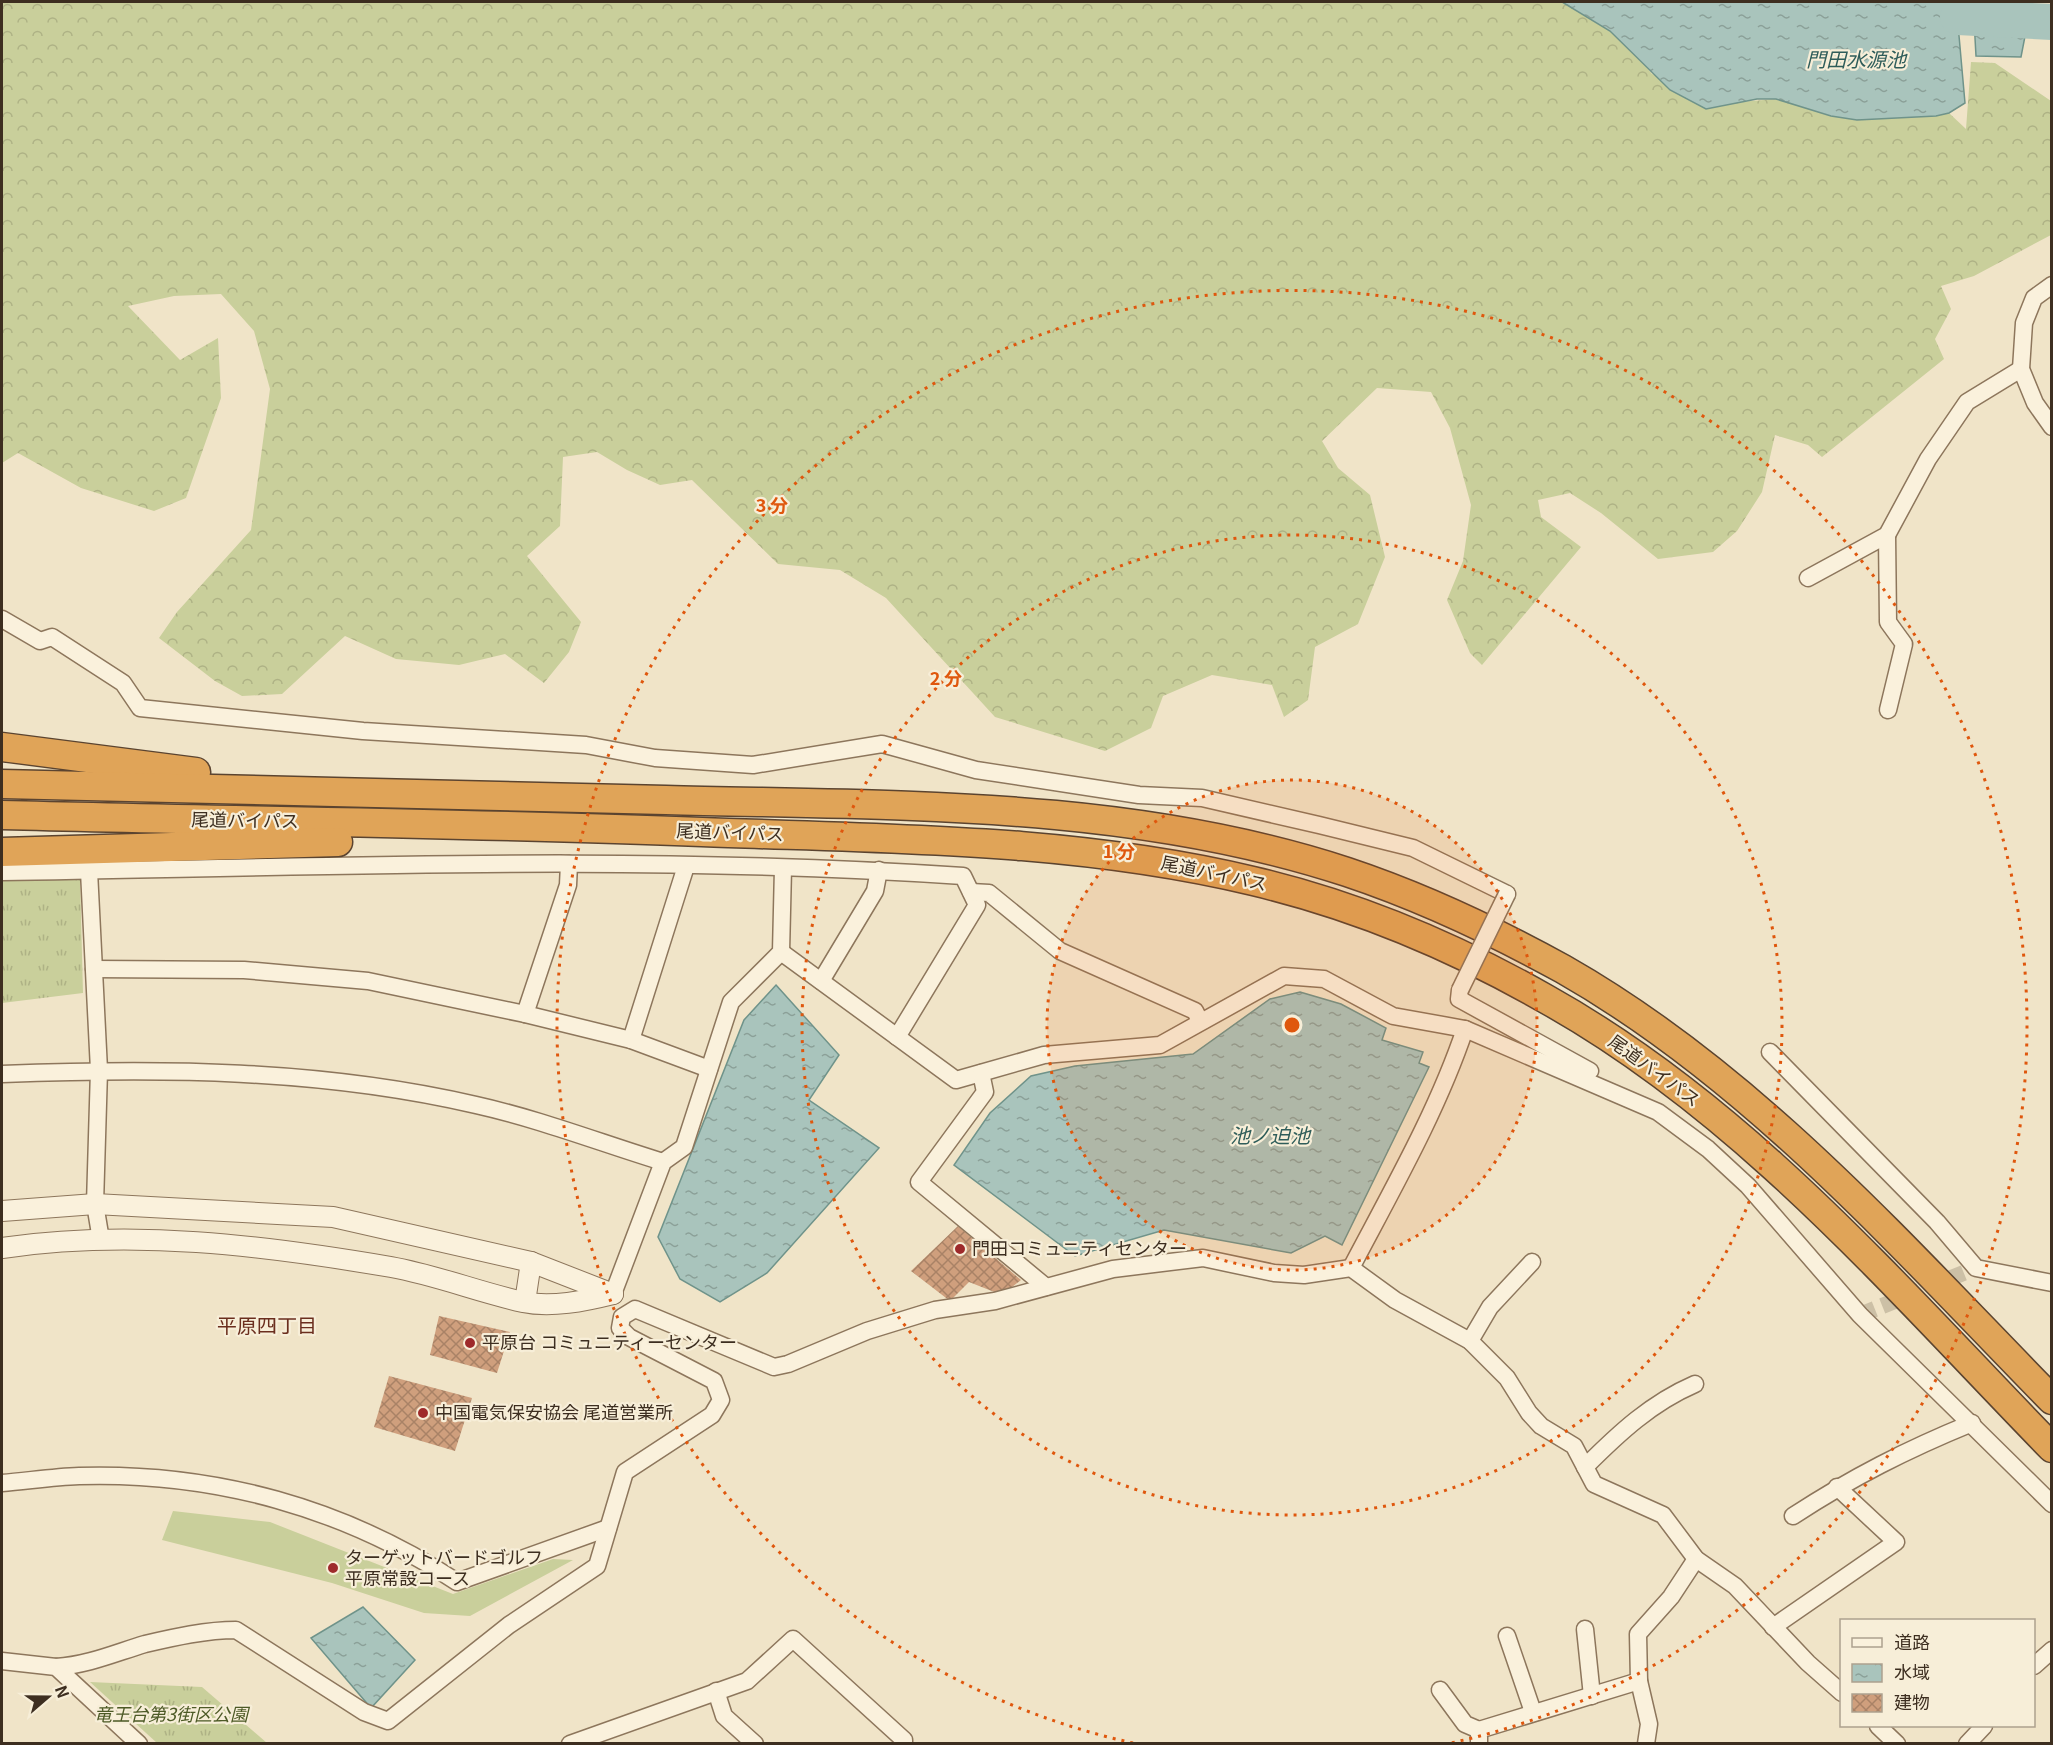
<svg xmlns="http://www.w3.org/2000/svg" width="2053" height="1745" viewBox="0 0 2053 1745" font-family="Georgia,'Noto Sans JP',serif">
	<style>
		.grass { fill: url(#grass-tufts) }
		.forest { fill: url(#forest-crowns) }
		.pitch { fill: #c9cf9b }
		.water { fill: url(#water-ripples); stroke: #6f938a; stroke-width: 1.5 }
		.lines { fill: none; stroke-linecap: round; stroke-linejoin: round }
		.river { stroke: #a9c4bc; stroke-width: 36 }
		.building { fill: url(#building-cross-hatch) }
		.minor-tunnel { stroke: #ccc0a6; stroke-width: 16; stroke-dasharray: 16 8; stroke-linecap: butt }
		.minor-casing { stroke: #8d765c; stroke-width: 19 }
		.tertiary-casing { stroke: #8d765c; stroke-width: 22 }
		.motorway-casing { stroke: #5b4430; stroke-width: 31 }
		.minor { stroke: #faf1dc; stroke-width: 16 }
		.tertiary { stroke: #faf1dc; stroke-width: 20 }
		.motorway { stroke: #e0a458; stroke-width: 28 }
		.minor-bridge-casing { stroke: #8d765c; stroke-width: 19; stroke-linecap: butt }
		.minor-bridge { stroke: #faf1dc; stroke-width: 16 }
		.ring { fill: none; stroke: #df570d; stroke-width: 3; stroke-dasharray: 3 6 }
		.poi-dot { fill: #9e2a2b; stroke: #f7eed8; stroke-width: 2 }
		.labels { text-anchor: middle; stroke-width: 4.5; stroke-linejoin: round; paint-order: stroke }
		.street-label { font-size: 18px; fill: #3d2e20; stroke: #f7eed8 }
		.poi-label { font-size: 18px; fill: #3d2e20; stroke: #f7eed8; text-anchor: start }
		.park-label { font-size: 18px; font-style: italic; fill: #4d5a26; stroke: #f7eed8 }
		.water-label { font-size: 20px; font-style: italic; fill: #2f5d5a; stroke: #f7eed8 }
		.neighbourhood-label { font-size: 20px; fill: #6b2e1e; stroke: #f7eed8 }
		.centre { fill: #df570d; stroke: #f7eed8; stroke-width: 3 }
		.ring-label { font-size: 18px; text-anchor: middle; font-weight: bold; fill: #df570d; stroke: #f7eed8; stroke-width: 4.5; stroke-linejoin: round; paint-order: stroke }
	</style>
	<defs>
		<pattern id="grass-tufts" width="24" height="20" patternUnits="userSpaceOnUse" patternTransform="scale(1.5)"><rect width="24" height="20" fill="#c9cf9b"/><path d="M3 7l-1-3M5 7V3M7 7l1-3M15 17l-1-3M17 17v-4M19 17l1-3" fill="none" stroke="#aeb285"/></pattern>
		<pattern id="forest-crowns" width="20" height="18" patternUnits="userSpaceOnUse" patternTransform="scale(1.5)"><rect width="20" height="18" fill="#c9cf9b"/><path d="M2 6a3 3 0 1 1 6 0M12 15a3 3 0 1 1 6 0" fill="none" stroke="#aeb285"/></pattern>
		<pattern id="water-ripples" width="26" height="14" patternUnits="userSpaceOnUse" patternTransform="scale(1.5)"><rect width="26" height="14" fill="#a9c4bc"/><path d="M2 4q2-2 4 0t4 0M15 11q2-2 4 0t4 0" fill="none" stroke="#8ba098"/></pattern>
		<pattern id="building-cross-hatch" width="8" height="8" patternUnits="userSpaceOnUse" patternTransform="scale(1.5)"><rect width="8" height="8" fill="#cf9f7d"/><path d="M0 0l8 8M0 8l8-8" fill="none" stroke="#a98266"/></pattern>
	</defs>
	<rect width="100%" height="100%" fill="#f0e4c8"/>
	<g class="grass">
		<polygon points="80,878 83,993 2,1003 2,881"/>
		<polygon points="90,1682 202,1687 267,1743 157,1743"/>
	</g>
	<polygon class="forest" points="2,2 1562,2 1610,31 1633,51 1652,74 1739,102 1776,99 1831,116 1857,120 1949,113 1966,129 1971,62 1995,63 2051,101 2051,235 1974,276 1941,286 1951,309 1935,339 1944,359 1822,457 1808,445 1775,435 1762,492 1737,531 1713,552 1658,559 1601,513 1570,493 1538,500 1541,517 1581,547 1482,665 1470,653 1447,600 1463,561 1471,505 1450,428 1431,392 1377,388 1322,441 1338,468 1370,495 1385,557 1358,624 1315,647 1308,700 1284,717 1272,685 1212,675 1163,696 1151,728 1105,751 995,717 886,598 840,570 778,564 692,480 660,485 627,470 597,452 563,457 560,526 527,556 581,622 569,652 544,683 505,654 459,665 396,659 345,636 282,694 242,696 215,681 159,638 177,612 251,530 270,389 254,331 221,294 174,296 128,306 180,360 218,338 221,398 186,498 154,511 81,488 18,453 2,463"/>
	<polygon class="pitch" points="173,1511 270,1522 453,1594 553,1559 573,1560 470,1616 424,1613 332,1583 162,1540"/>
	<g class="water">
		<polygon points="1562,2 1956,2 1965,103 1949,113 1936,116 1857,120 1831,116 1776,99 1757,99 1706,109 1670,90 1610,31"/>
		<polygon points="1973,2 2026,2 2028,7 2051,9 2051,33 2026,31 2021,57 1976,56"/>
		<polygon points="776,985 839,1055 809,1100 879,1148 767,1273 720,1302 680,1279 658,1237 744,1020"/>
		<polygon points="1300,992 1341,1004 1386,1028 1382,1040 1423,1052 1419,1063 1429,1067 1342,1245 1325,1236 1291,1253 1164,1230 1075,1256 954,1165 990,1113 1031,1076 1075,1066 1193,1054 1270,999"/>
		<polygon points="363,1607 415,1660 371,1708 311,1638"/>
	</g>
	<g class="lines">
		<polyline class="river" points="1958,17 2052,22"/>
	</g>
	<g class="building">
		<polygon points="958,1226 1021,1280 1002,1295 969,1282 950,1301 911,1271"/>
		<polygon points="439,1316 510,1332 497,1373 430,1355"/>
		<polygon points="389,1376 472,1398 455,1451 374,1427"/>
	</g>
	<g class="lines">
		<polyline class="minor-tunnel" points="1860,1315 1976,1268"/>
		<g class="minor-casing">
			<g id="minor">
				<polyline points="2052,285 2034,298 2024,323 2021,369 2035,403 2052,427"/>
				<polyline points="1887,535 1888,622 1904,644 1888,710"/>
				<polyline points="1808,578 1887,535 1928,459 1967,402 2021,369"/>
				<polyline points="2,619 40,641 52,637 123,683 140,708 363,731 586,745 655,758 753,765 882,744 976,770 1139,795 1202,798 1319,825 1413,848 1507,894"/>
				<polyline points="89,871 99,1070 95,1204 101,1240"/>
				<path d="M2 872C322 867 644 854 963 876L977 905 897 1037"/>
				<polyline points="971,892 989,893 1060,951 1195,1011 1200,1021"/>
				<polyline points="781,952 956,1080 1044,1055 1160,1045 1284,976 1324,979 1393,1016 1465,1029 1658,1112 1708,1149 1748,1186 1860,1315 2052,1504"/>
				<polyline points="94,969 244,970 368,981 525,1014 631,1040 709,1069"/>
				<polyline points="821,981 875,891 879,870"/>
				<polyline points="1460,990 1459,999 1590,1071"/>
				<polyline points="525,1014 568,885 569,864"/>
				<polyline points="631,1040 686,866"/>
				<polyline points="1770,1052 1937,1222 1976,1268 2052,1283"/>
				<polyline points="981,1073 985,1092 919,1182 1046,1287"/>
				<path d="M2 1074C160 1068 321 1069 476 1105 539 1119 601 1143 663 1162"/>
				<path d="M1351 1268C1392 1190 1437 1112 1465 1029"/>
				<polyline points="613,1294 663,1162 684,1147 731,1002 781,952 783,868"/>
				<polyline points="1470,1341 1490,1307 1532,1262"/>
				<path d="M1585 1467C1619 1433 1651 1403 1695 1384"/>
				<path d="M2 1483C27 1481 53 1477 79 1476 215 1472 344 1508 457 1582L608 1528"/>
				<path d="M1793 1516C1853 1477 1906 1450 1972 1423"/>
				<polyline points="1773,1627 1896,1542 1837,1487"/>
				<polyline points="1585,1629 1592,1696"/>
				<polyline points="1507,1636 1533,1712"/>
				<polyline points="2,1661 56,1667 139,1744"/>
				<polyline points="2034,1666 2052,1650"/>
				<path d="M56 1667C88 1665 115 1653 145 1644 175 1637 206 1630 236 1630L364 1712 388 1721 509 1625 597 1566 625 1472 712 1415 721 1400 714 1381 629 1337 620 1328 622 1317 635 1309 774 1367 788 1364 867 1331 935 1310 995 1301 1113 1269 1203 1258 1274 1273 1304 1275 1351 1268 1395 1300 1470 1341 1507 1378 1529 1413 1541 1426 1574 1446 1594 1484 1663 1515 1696 1559 1735 1586 1808 1663 1842 1693"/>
				<polyline points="1440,1690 1465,1724 1479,1730"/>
				<polyline points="716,1691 724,1716 755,1744"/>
				<polyline points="1878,1726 1897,1744"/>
				<polyline points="570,1744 747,1681 793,1639 904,1740 904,1744"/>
				<polyline points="1479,1744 1479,1730 1639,1681"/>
				<polyline points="1646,1744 1649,1724 1639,1681 1638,1634 1671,1597 1696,1559"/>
				<polyline points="1967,1744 1984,1726"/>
			</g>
		</g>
		<g class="tertiary-casing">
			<g id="tertiary">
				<polyline points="2,1211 95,1204 333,1217 531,1262 613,1294"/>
				<path d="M2 1248C132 1229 262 1245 391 1267 436 1275 478 1292 523 1302 551 1308 585 1301 613 1294"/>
				<polyline points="525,1302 531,1262"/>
			</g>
		</g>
		<g class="motorway-casing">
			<g id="motorway">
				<polyline points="2,747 196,772"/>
				<path d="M2 784C223 790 445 794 666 800 894 806 1128 800 1347 872 1422 897 1494 931 1563 969 1753 1077 1901 1246 2052 1400"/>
				<path d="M2 815C235 821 469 823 702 832 886 839 1074 838 1253 881 1355 905 1455 947 1546 999 1745 1110 1895 1287 2052 1448"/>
				<polyline points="2,852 338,842"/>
			</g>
		</g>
		<use href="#minor" class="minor"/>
		<use href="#tertiary" class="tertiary"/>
		<use href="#motorway" class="motorway"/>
		<g class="minor-bridge-casing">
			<polyline id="minor-bridge" points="1460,990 1507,894"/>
		</g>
		<use href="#minor-bridge" class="minor-bridge"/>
	</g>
	<circle cx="1292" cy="1025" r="245" fill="#df570d" fill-opacity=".12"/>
	<g class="ring">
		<circle cx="1292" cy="1025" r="245"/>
		<circle cx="1292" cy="1025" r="490"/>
		<path d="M1133 1743A735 735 0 1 1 1451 1743"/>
	</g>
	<g class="poi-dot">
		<circle cx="960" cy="1249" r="6"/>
		<circle cx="470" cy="1343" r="6"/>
		<circle cx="423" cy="1413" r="6"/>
		<circle cx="333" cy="1568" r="6"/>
	</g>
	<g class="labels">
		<g class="street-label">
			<text transform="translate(245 821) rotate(1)" y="6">尾道バイパス</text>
			<text transform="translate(730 833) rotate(2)" y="6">尾道バイパス</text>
			<text transform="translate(1214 874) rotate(12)" y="6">尾道バイパス</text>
			<text transform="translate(1654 1071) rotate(36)" y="6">尾道バイパス</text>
		</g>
		<g class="poi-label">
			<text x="972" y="1255">門田コミュニティセンター</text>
			<text x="482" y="1349">平原台 コミュニティーセンター</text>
			<text x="435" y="1419">中国電気保安協会 尾道営業所</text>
			<text x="345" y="1564">ターゲットバードゴルフ<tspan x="345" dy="21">平原常設コース</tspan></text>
		</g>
		<g class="park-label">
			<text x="171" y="1721">竜王台第3街区公園</text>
		</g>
		<g class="water-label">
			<text x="1856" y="67">門田水源池</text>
			<text x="1270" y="1143">池ノ迫池</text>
		</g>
		<g class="neighbourhood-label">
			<text x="267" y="1333">平原四丁目</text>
		</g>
	</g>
	<circle cx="1292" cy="1025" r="9" class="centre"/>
	<g class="ring-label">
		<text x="772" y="512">3 分</text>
		<text x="946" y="685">2 分</text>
		<text x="1119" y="858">1 分</text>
	</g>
	<rect width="2053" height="1745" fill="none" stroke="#3d2e20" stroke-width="6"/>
	<rect x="1840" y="1619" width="195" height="108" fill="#f7eed8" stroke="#ada18e" stroke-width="1.5"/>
	<rect x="1852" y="1638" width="30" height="9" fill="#faf1dc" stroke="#ada18e" stroke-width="1.5"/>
	<text x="1894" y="1649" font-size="18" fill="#3d2e20">道路</text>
	<rect x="1852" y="1664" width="30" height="18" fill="url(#water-ripples)" stroke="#ada18e" stroke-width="1.5"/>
	<text x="1894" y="1679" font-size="18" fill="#3d2e20">水域</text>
	<rect x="1852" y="1694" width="30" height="18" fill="url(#building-cross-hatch)" stroke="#ada18e" stroke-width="1.5"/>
	<text x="1894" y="1709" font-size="18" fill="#3d2e20">建物</text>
	<g transform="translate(48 1697) rotate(70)" stroke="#f7eed8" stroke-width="4.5" paint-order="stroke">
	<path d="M0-4.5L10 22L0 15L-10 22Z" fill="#3d2e20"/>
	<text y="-9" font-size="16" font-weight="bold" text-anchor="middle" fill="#3d2e20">N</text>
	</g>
</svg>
